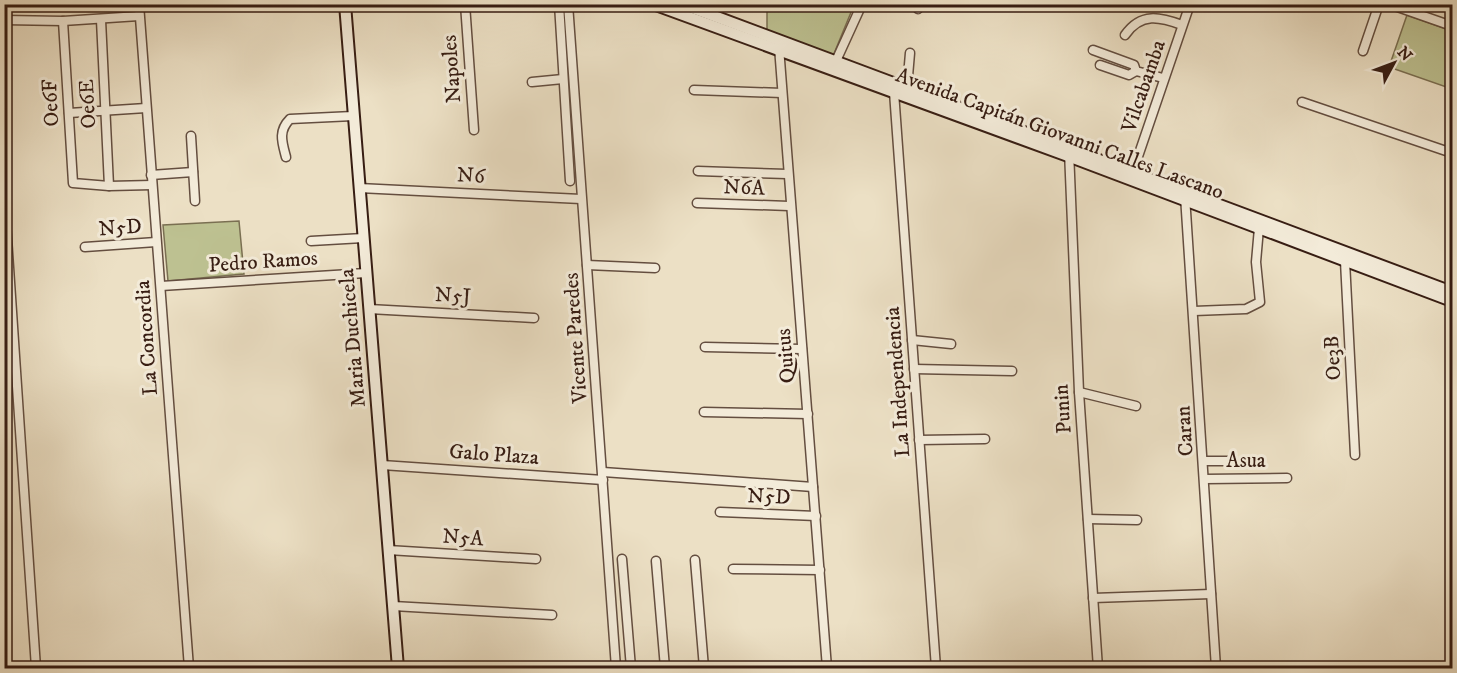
<svg xmlns="http://www.w3.org/2000/svg" width="1457" height="673" viewBox="0 0 1457 673" font-family="'IM FELL DW Pica',serif">
	<style>
		.green { fill: #bdc191; stroke: #7a6f52; stroke-width: 1.5 }
		.lines { fill: none; stroke-linecap: round; stroke-linejoin: round }
		.street-casing { stroke: #644e40; stroke-width: 11 }
		.secondary-casing { stroke: #371d13; stroke-width: 14 }
		.street { stroke: #f3ebd9; stroke-width: 8 }
		.secondary { stroke: #f3ebd9; stroke-width: 10 }
		.labels { text-anchor: middle; stroke-width: 6; stroke-linejoin: round; paint-order: stroke }
		.street-label { font-size: 21px; fill: #371d13; stroke: #f3ebd9 }
	</style>
	<rect width="100%" height="100%" fill="#ece0c5"/>
	<filter id="stains"><feTurbulence type="fractalNoise" baseFrequency=".00333" numOctaves="4"/><feColorMatrix values="0 0 0 0 .2 0 0 0 0 .09 0 0 0 0 .02 0 0 0 .5 -.17"/></filter>
	<radialGradient id="worn" r=".72"><stop offset=".6" stop-color="#630" stop-opacity="0"/><stop offset="1" stop-color="#630" stop-opacity=".3"/></radialGradient>
	<g class="green">
		<polygon points="767,5 854,5 833,56 767,33"/>
		<polygon points="1407,15 1452,31 1452,89 1389,67"/>
		<polygon points="239,221 244,274 168,281 163,225"/>
	</g>
	<g class="lines">
		<g class="street-casing">
			<g id="street">
				<polyline points="139,4 189,668"/>
				<polyline points="465,4 474,130"/>
				<polyline points="559,4 570,181"/>
				<polyline points="568,4 616,668"/>
				<polyline points="1389,4 1452,26"/>
				<polyline points="918,9 920,4"/>
				<polyline points="4,20 63,21 139,16"/>
				<polyline points="101,20 109,186"/>
				<polyline points="63,21 73,183 109,186 152,185"/>
				<path d="M1125 35C1141 12 1160 17 1182 25"/>
				<polyline points="779,47 827,668"/>
				<polyline points="1093,50 1134,65 1136,71 1163,78"/>
				<polyline points="1363,51 1379,4"/>
				<polyline points="836,61 862,4"/>
				<polyline points="1100,65 1129,75 1136,71"/>
				<polyline points="532,82 563,79"/>
				<polyline points="907,88 910,53"/>
				<polyline points="694,90 782,93"/>
				<polyline points="894,92 936,668"/>
				<polyline points="1302,102 1452,153"/>
				<polyline points="69,113 146,108"/>
				<polyline points="191,136 195,201"/>
				<polyline points="1069,151 1079,392 1098,668"/>
				<path d="M286 157C282 142 278 131 290 119L353 116"/>
				<polyline points="698,171 787,174"/>
				<polyline points="151,175 193,172"/>
				<polyline points="1131,177 1190,4"/>
				<polyline points="359,188 581,199"/>
				<polyline points="4,193 36,668"/>
				<polyline points="1185,196 1216,668"/>
				<polyline points="697,203 789,206"/>
				<polyline points="311,241 363,238"/>
				<polyline points="85,247 156,242"/>
				<polyline points="1345,261 1355,455"/>
				<polyline points="587,265 655,268"/>
				<polyline points="161,286 366,273"/>
				<polyline points="369,309 534,318"/>
				<polyline points="1194,311 1246,309 1260,302 1256,262 1259,228"/>
				<polyline points="912,340 951,344"/>
				<polyline points="705,347 802,349"/>
				<polyline points="914,369 1012,371"/>
				<polyline points="1079,392 1136,406"/>
				<polyline points="704,412 808,414"/>
				<polyline points="919,440 985,439"/>
				<polyline points="1204,461 1234,461"/>
				<polyline points="382,465 603,480"/>
				<polyline points="603,472 813,487"/>
				<polyline points="1205,479 1287,478"/>
				<polyline points="720,512 816,516"/>
				<polyline points="1088,519 1137,520"/>
				<polyline points="388,550 536,559"/>
				<polyline points="622,559 631,668"/>
				<polyline points="695,560 704,668"/>
				<polyline points="656,561 665,668"/>
				<polyline points="733,569 820,570"/>
				<polyline points="1093,598 1211,594"/>
				<polyline points="393,606 552,615"/>
			</g>
		</g>
		<g class="secondary-casing">
			<g id="secondary">
				<polyline points="345,4 398,668"/>
				<polyline points="653,4 1068,156 1452,301"/>
				<polyline points="682,4 1452,292"/>
			</g>
		</g>
		<use href="#street" class="street"/>
		<use href="#secondary" class="secondary"/>
	</g>
	<g class="labels">
		<g class="street-label">
			<text transform="translate(451 69) rotate(-94)" y="7">Napoles</text>
			<text transform="translate(1143 86) rotate(-71)" y="7">Vilcabamba</text>
			<text transform="translate(50 103) rotate(-93)" y="7">Oe6F</text>
			<text transform="translate(87 104) rotate(-93)" y="7">Oe6E</text>
			<text transform="translate(1060 133) rotate(20)" y="7">Avenida Capitán Giovanni Calles Lascano</text>
			<text transform="translate(471 175) rotate(3)" y="7">N6</text>
			<text transform="translate(744 187) rotate(2)" y="7">N6A</text>
			<text transform="translate(120 227) rotate(-4)" y="7">N5D</text>
			<text transform="translate(263 261) rotate(-4)" y="7">Pedro Ramos</text>
			<text transform="translate(453 295) rotate(3)" y="7">N5J</text>
			<text transform="translate(146 338) rotate(-94)" y="7">La Concordia</text>
			<text transform="translate(352 338) rotate(-95)" y="7">Maria Duchicela</text>
			<text transform="translate(575 338) rotate(-94)" y="7">Vicente Paredes</text>
			<text transform="translate(785 356) rotate(-95)" y="7">Quitus</text>
			<text transform="translate(1332 358) rotate(-93)" y="7">Oe3B</text>
			<text transform="translate(897 382) rotate(-94)" y="7">La Independencia</text>
			<text transform="translate(1062 409) rotate(-94)" y="7">Punin</text>
			<text transform="translate(1184 431) rotate(-94)" y="7">Caran</text>
			<text transform="translate(494 454) rotate(4)" y="7">Galo Plaza</text>
			<text x="1246" y="467">Asua</text>
			<text transform="translate(769 496) rotate(2)" y="7">N5D</text>
			<text transform="translate(463 537) rotate(4)" y="7">N5A</text>
		</g>
	</g>
	<rect width="1457" height="673" fill="none" stroke="#ece0c5" stroke-width="24"/>
	<rect x="6" y="6" width="1445" height="661" fill="none" stroke="#371d13" stroke-width="3"/>
	<rect x="12" y="12" width="1433" height="649" fill="none" stroke="#371d13" stroke-width="1.5"/>
	<g transform="translate(1394 63) rotate(49)" stroke="#f3ebd9" stroke-width="4.5" paint-order="stroke">
	<path d="M0-4.5L10 22L0 15L-10 22Z" fill="#371d13"/>
	<text y="-9" font-size="16" font-weight="bold" text-anchor="middle" fill="#371d13">N</text>
	</g>
	<rect width="100%" height="100%" filter="url(#stains)"/>
	<rect width="100%" height="100%" fill="url(#worn)"/>
</svg>
